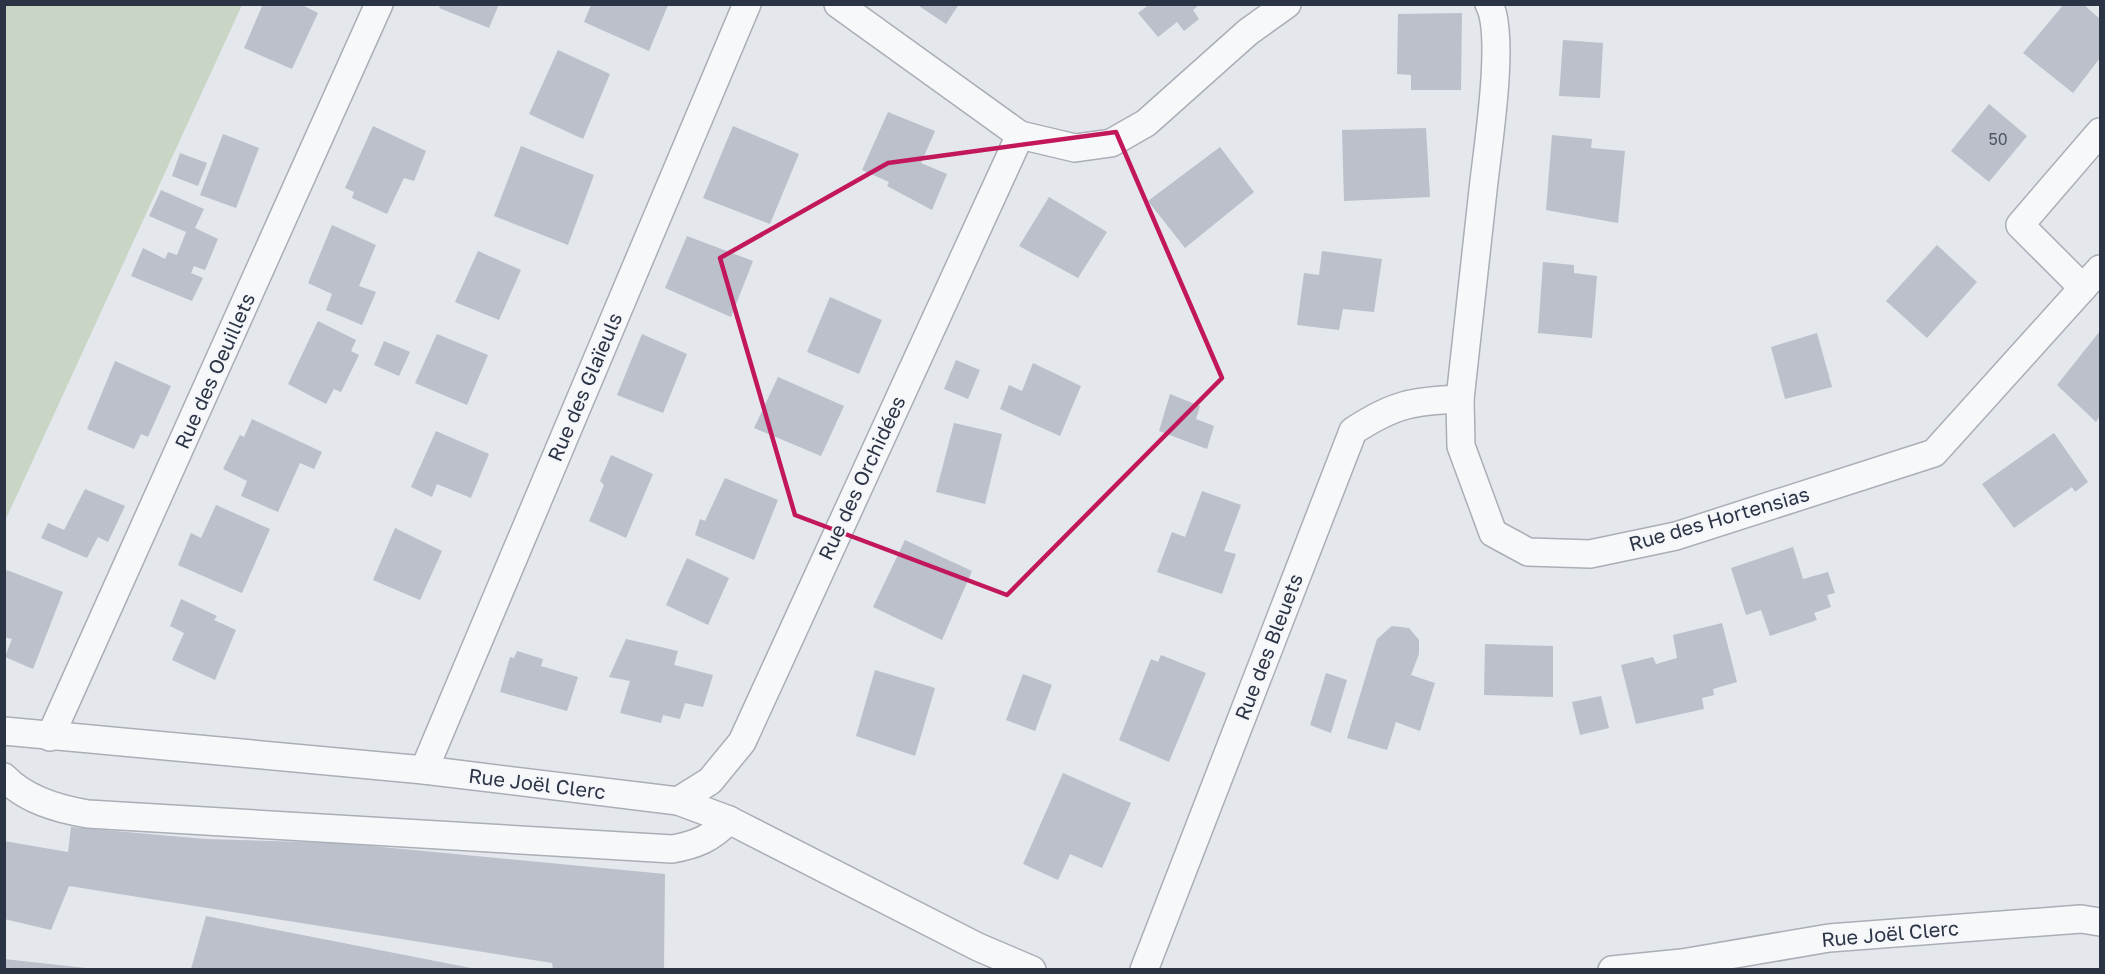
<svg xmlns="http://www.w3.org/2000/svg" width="2105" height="974" viewBox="0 0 2105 974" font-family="'Golos Text',sans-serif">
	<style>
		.green { fill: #c9d6c5 }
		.building { fill: #bbc0ca }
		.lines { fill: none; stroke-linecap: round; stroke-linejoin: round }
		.street-casing { stroke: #a9aeb7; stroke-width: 30 }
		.street { stroke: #f7f8fa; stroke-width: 27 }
		.marked { fill: none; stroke: #c2185b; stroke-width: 4.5; stroke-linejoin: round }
		.labels { text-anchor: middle; stroke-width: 4.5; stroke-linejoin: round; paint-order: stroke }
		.number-label { font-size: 16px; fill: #4f5766 }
		.street-label { font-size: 20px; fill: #2b3445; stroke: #f4f6f9 }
	</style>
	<rect width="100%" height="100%" fill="#e4e7ec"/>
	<polygon class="green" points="5,4 242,5 5,521 4,5"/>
	<g class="building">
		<polygon points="263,4 300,4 318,13 292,69 244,48"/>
		<polygon points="441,4 499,4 489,28 439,8"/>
		<polygon points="916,4 959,4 946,24"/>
		<polygon points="1150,4 1200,4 1193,10 1199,19 1184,31 1177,22 1158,37 1138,13"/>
		<polygon points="2064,4 2083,4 2100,19 2100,58 2073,93 2023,53"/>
		<polygon points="591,5 668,5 649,51 584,22"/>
		<polygon points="1462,13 1461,90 1411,90 1411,75 1397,74 1398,14"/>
		<polygon points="1563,40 1603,43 1600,98 1559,96"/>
		<polygon points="558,50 610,74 583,139 529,114"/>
		<polygon points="1989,104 2027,136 1989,182 1951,151"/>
		<polygon points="888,112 935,131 921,163 947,174 932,210 887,186 889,182 862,170"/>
		<polygon points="373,126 426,151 414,181 404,178 387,214 352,198 354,192 345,188"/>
		<polygon points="733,126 799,154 770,224 703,198"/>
		<polygon points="1426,128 1430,197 1344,201 1342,130"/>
		<polygon points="223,134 259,148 236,208 200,195"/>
		<polygon points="1552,135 1592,139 1591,148 1625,151 1618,223 1546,210"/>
		<polygon points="521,146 594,175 568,245 494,216"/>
		<polygon points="1220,147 1254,192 1185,248 1148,201"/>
		<polygon points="180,153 207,163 198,186 172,176"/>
		<polygon points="161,190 204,209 195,228 218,239 205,270 194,266 191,273 203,278 192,301 131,276 143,248 165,259 168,252 177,255 186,232 149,216"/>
		<polygon points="1049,197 1107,232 1078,278 1019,246"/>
		<polygon points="332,225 376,245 359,286 376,292 362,325 326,310 332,294 308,283"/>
		<polygon points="687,236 753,261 731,317 665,288"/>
		<polygon points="1937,245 1977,282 1927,338 1886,301"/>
		<polygon points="478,251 521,270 499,320 455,302"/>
		<polygon points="1322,251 1382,259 1374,312 1343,309 1339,330 1297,325 1304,273 1319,275"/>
		<polygon points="1543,262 1574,265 1574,273 1597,276 1592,338 1538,333"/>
		<polygon points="830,297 882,320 859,374 807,352"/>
		<polygon points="318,321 356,340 351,351 359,355 341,392 334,389 326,404 288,384"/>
		<polygon points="2100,331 2100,416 2096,422 2057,385"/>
		<polygon points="1817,333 1832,387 1785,399 1771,347"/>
		<polygon points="437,334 488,355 467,405 415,383"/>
		<polygon points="642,334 687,354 663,413 617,395"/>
		<polygon points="384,341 410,352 399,376 374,365"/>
		<polygon points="956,360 980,370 968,399 944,389"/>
		<polygon points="115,361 171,386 148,437 141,434 134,449 87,429"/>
		<polygon points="1033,363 1081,386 1060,436 1000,409 1009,385 1022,391"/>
		<polygon points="778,377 844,406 821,456 754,428"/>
		<polygon points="1170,394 1200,406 1196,419 1214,426 1207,449 1159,431"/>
		<polygon points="252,419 322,452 314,469 300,463 278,512 241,496 247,481 223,469 240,435 244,437"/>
		<polygon points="954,423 1002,434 985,504 936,492"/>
		<polygon points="436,431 489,454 471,498 437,484 432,497 411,487"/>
		<polygon points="2054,433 2088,482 2075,492 2072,487 2014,528 1982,484"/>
		<polygon points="611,455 653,474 626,538 589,521 604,485 600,481"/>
		<polygon points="725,478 778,500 754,560 695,535 700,519 705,521"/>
		<polygon points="85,489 125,506 108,542 98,537 87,558 41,538 48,523 64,530"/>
		<polygon points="1202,491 1241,505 1224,551 1236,554 1222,594 1157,572 1172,532 1185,537"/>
		<polygon points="216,505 270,529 242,593 178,565 191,533 201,538"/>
		<polygon points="395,528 442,551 420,600 373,580"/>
		<polygon points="905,540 972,571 942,640 873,607"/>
		<polygon points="1793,547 1803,579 1828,572 1835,593 1827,595 1831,607 1814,613 1817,620 1770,636 1761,610 1746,615 1731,568"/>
		<polygon points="687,558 729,578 708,625 666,605"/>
		<polygon points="7,570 63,592 33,669 5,657 12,639 4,637 4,576"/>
		<polygon points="181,599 217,616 214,620 236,630 215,680 172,660 184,633 170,626"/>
		<polygon points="1722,623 1737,682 1713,689 1714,695 1702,698 1704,709 1636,724 1621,665 1653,657 1656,664 1677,658 1673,635"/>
		<polygon points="1392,626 1409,628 1419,640 1419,654 1411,675 1435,683 1420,731 1396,722 1387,750 1347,738 1377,639"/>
		<polygon points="626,639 678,651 674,665 713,675 703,707 685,703 680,719 663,715 661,723 620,713 630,681 609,677"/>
		<polygon points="1485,644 1553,646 1553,697 1484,695"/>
		<polygon points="517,651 543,659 541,666 578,677 567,711 500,692 510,657 514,658"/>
		<polygon points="1161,655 1206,673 1169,762 1119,740 1151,659 1158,662"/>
		<polygon points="875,670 935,688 915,756 856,736"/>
		<polygon points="1326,673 1347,680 1331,733 1310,725"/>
		<polygon points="1023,674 1052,685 1035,731 1006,720"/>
		<polygon points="1601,696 1609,728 1580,735 1572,702"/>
		<polygon points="1063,773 1131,803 1102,868 1070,854 1058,880 1023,864"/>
		<polygon points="71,827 205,839 340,843 665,874 664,969 553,969 552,963 69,886 51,930 4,919 4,841 68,852"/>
		<polygon points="206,916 471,968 471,969 191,969"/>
		<polygon points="4,959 86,968 86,969 4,969"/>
	</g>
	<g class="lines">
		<g class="street-casing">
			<g id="street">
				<polyline points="838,4 1020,135 1075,148 1111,143 1146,123 1248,32 1287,4"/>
				<path d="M1489 4C1506 36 1487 151 1483 190 1475 260 1468 329 1460 399L1461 446 1493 533 1528 552 1590 554 1676 536 1934 453 2100 269"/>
				<polyline points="2083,288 2020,225 2100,132"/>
				<polyline points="4,731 424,770 678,801 729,820 978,947 1032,970"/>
				<polyline points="50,737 379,4"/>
				<polyline points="424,770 747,4"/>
				<path d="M4 777C26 800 58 809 88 814L672 849C696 845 712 838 729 820"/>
				<polyline points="678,801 710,781 742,742 1020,135"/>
				<path d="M1144 970 1353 431C1394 404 1413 401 1460 399"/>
				<polyline points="1612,970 1682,963 1829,938 2081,919 2100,922"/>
			</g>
		</g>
		<use href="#street" class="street"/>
	</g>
	<path class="marked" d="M1116 132 1222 378 1007 595 795 515 720 258 888 163Z"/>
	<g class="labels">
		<g class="number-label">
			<text x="1998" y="145">50</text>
		</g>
		<g class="street-label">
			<text transform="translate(215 371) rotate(-66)" y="7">Rue des Oeuillets</text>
			<text transform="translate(585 387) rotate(-67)" y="7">Rue des Glaïeuls</text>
			<text transform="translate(862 478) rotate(-65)" y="7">Rue des Orchidées</text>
			<text transform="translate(1719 519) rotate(-16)" y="7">Rue des Hortensias</text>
			<text transform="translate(1269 647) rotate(-69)" y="7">Rue des Bleuets</text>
			<text transform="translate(537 784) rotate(7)" y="7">Rue Joël Clerc</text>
			<text transform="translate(1890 934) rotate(-5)" y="7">Rue Joël Clerc</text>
		</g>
	</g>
	<rect width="2105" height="974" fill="none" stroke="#2b3445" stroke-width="12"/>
</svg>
